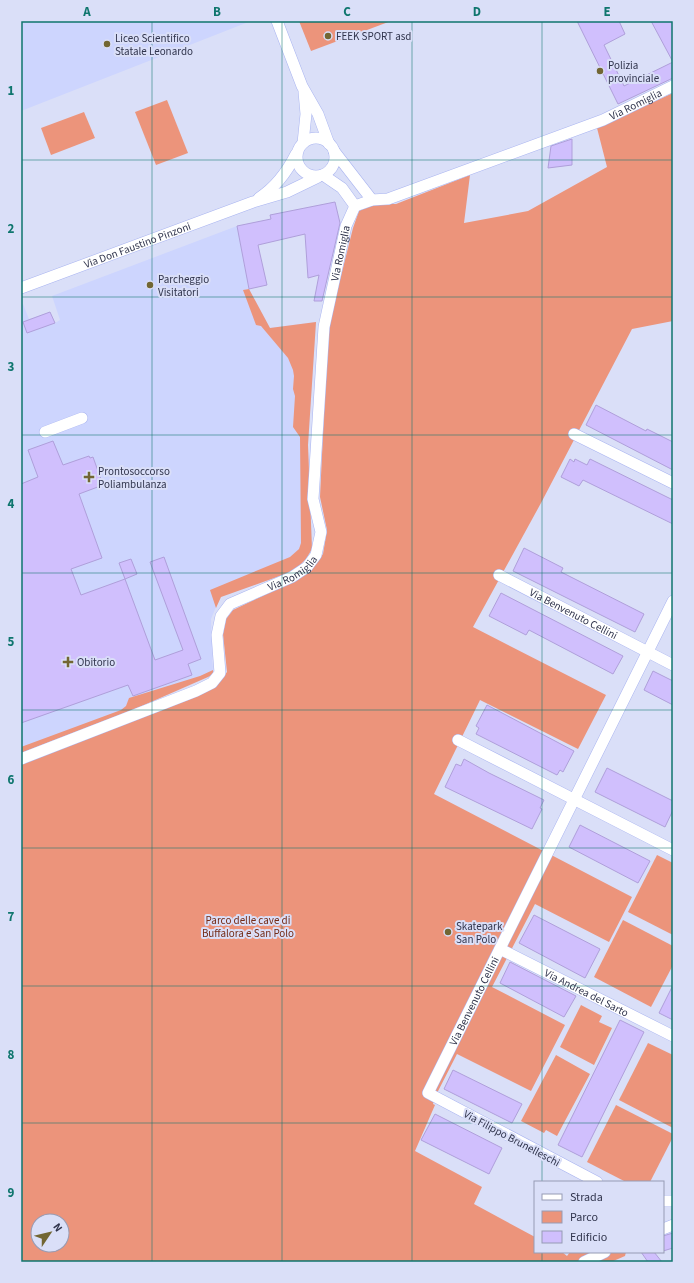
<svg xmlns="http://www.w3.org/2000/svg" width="694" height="1283" viewBox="0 0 694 1283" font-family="'Source Sans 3',sans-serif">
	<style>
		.built { fill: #cdd5fe }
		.green { fill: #ec947b; fill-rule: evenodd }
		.building { fill: #d0bffd; stroke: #af9fda }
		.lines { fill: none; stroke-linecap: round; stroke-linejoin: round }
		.street-casing { stroke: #a9b4f0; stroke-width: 12 }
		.street { stroke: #fff; stroke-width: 11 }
		.grid { fill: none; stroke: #0f766e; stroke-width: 1; stroke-opacity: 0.55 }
		.poi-dot { fill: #726633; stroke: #dadff8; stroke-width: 1.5 }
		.labels { text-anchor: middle; stroke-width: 4; stroke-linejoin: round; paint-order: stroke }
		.poi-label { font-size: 11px; fill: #31354d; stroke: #dadff8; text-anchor: start }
		.street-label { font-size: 11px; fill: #31354d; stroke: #dadff8 }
		.park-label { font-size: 11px; fill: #742b16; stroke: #dadff8 }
		.neatline { fill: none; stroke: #0f766e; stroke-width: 1.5 }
		.grid-label { font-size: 13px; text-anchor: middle; font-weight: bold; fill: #0f766e }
	</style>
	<rect width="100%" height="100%" fill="#dadff8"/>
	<g class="built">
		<polygon points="21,21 251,21 21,111"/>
		<polygon points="237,226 249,289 270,328 316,322 308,445 312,549 288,573 220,597 211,619 213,674 21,753 21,305 23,304 29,319 50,312 55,323 60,320 52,296"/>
	</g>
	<g class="green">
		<polygon points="299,21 391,21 311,51"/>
		<path d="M673 93V321L632 329 541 503 473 627 606 695 578 749 480 700 434 794 632 897 609 942 535 904 492 987 565 1025 531 1091 457 1054 435 1097 433 1104 435 1105 415 1151 482 1187 474 1204 535 1237V1252H562L567 1256 570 1252H626L625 1256 611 1262H21V764L216 686 227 672 223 634 226 619 233 610 294 581 310 572 323 554 327 530 320 497 328 328 353 228 359 211 373 204H396L470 175 464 223 528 211 607 167 597 128ZM38 1221H62V1245H38Z"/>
		<polygon points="167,100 188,153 156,165 135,112"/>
		<polygon points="84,112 95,138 51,155 41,128"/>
		<polygon points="249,289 270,328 316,322 308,445 312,549 306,559 299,566 288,573 221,597 216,608 210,590 290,557 299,549 301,543 300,437 293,427 295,396 293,389 294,376 293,370 288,358 261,326 256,325 243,290"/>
		<polygon points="213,670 213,674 208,677 135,709 21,753 21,747 121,710 126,706 129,698 200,676"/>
		<polygon points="657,855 673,863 673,935 628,912"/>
		<polygon points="623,920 673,946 673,965 651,1007 594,977"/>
		<polygon points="581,1005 602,1016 599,1022 612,1028 594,1065 560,1047"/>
		<polygon points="648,1043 673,1055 673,1128 619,1100"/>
		<polygon points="556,1055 590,1074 557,1136 546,1130 544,1133 521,1121"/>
		<polygon points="616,1105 673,1134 673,1137 650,1182 626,1182 587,1162"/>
	</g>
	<g class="building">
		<polygon points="577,21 619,21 625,34 604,45 624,86 673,62 673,78 618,104"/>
		<polygon points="651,21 673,21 673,62"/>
		<polygon points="572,139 572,165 548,168 551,146"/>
		<polygon points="335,202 340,223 322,301 314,301 319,275 308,278 305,234 258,245 267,285 249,289 237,226 271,219 270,215"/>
		<polygon points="50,312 55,323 27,333 23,322"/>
		<polygon points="596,405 646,431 647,429 673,442 673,470 586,425"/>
		<polygon points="53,441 63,465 89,456 90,458 93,457 103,485 79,494 102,558 71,569 81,595 125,579 155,660 183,650 150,562 164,557 201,659 188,664 192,675 133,696 128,685 21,723 21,484 38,477 28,450"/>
		<polygon points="570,459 574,462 575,459 587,465 590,459 673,500 673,524 583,480 579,486 561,477"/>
		<polygon points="524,548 563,568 561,572 644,614 635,632 513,571"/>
		<polygon points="131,559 137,574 125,579 119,563"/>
		<polygon points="501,593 623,656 613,674 529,630 526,635 489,616"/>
		<polygon points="653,671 673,681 673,705 644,690"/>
		<polygon points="487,705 574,751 563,772 560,770 557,775 476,734 479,728 476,726"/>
		<polygon points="464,759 489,773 544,800 540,808 542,809 532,829 445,787 456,764 461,766"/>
		<polygon points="607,768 673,801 673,810 665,827 595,792"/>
		<polygon points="580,825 650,861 638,883 569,847"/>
		<polygon points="534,915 600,949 585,978 519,943"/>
		<polygon points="510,962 576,996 564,1017 500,983"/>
		<polygon points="673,985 673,1020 659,1013"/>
		<polygon points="620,1020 644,1032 582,1157 558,1145"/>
		<polygon points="453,1070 522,1104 512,1123 444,1089"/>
		<polygon points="435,1114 502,1148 489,1174 421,1140"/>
		<polygon points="673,1233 673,1248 663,1251 663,1236"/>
		<polygon points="641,1252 654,1252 662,1262 648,1262"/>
	</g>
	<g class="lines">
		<g class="street-casing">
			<g id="street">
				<polyline points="277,21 302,86 318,114 329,144"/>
				<circle cx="316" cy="157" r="19"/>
				<polyline points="303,143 306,114 304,92"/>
				<polyline points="334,151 372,200"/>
				<polyline points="323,175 342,188 355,206"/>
				<path d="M259 198C276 187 287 172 296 154"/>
				<path id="s1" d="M21 288 253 202 287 192 318 177"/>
				<polyline points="45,432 82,418"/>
				<polyline points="574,434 673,483"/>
				<path id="s2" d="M499 575 673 665"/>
				<polyline points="458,740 673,850"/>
				<path id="s3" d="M21 759 196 691 212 683 220 673 217 635 221 616 230 604 292 577 307 567 316 555 321 532 313 499 324 327 346 226 355 206 372 200 388 199 603 120 673 86"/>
				<path id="s4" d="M500 949 673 1036"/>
				<path id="s5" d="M597 1182 428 1093 673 601"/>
				<polyline points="663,1201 673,1201"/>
				<polyline points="663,1229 673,1225"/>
				<polyline points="584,1262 605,1252"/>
			</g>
		</g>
		<use href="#street" class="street"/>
	</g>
	<path class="grid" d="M152 21V1262M282 21V1262M412 21V1262M542 21V1182M21 160H673M21 297H673M21 435H673M21 573H673M21 710H673M21 848H673M21 986H673M21 1123H673M542 1252V1262"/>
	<g class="poi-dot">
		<circle cx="328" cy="36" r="4"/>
		<circle cx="107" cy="44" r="4"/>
		<circle cx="600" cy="71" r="4"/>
		<circle cx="150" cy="285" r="4"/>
		<path d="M87 471h4v4h4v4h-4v4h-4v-4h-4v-4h4z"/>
		<path d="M66 656h4v4h4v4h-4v4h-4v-4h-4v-4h4z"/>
		<circle cx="448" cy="932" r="4"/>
	</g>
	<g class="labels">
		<g class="poi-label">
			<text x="336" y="40">FEEK SPORT asd</text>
			<text x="115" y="42">Liceo Scientifico<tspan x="115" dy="13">Statale Leonardo</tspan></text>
			<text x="608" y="69">Polizia<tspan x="608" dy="13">provinciale</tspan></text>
			<text x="158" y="283">Parcheggio<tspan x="158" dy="13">Visitatori</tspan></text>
			<text x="98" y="475">Prontosoccorso<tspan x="98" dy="13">Poliambulanza</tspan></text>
			<text x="77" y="666">Obitorio</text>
			<text x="456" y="930">Skatepark<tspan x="456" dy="13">San Polo</tspan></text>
		</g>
		<g class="street-label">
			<text dy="4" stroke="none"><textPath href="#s3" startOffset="1046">Via Romiglia</textPath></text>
			<text dy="4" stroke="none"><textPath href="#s1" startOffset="124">Via Don Faustino Pinzoni</textPath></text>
			<text dy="4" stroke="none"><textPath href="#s3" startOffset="697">Via Romiglia</textPath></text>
			<text dy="4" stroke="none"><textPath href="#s3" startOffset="361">Via Romiglia</textPath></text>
			<text dy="4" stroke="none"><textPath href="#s2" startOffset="84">Via Benvenuto Cellini</textPath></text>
			<text dy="4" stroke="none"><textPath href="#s4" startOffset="97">Via Andrea del Sarto</textPath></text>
			<text dy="4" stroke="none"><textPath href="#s5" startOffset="294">Via Benvenuto Cellini</textPath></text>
			<text transform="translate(512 1138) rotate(28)" y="4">Via Filippo Brunelleschi</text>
		</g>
		<g class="park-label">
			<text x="248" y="924">Parco delle cave di<tspan x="248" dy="13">Buffalora e San Polo</tspan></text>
		</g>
	</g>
	<rect width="694" height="1283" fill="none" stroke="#dadff8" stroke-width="44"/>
	<rect x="534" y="1181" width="130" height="72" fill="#dadff8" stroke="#969bb4"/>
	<rect x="542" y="1194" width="20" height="6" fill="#ffffff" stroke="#969bb4"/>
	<text x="570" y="1201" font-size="12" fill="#31354d">Strada</text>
	<rect x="542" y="1211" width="20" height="12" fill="#ec947b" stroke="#969bb4"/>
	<text x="570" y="1221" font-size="12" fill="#31354d">Parco</text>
	<rect x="542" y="1231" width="20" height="12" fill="#d0bffd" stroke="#969bb4"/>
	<text x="570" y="1241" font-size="12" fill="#31354d">Edificio</text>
	<g transform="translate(50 1233) rotate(55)"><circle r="19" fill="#dadff8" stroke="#969bb4"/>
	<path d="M0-3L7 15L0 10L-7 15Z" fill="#726633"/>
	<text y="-6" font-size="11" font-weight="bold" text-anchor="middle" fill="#31354d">N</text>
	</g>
	<rect x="22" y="22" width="650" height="1239" class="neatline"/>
	<g class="grid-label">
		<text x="87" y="16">A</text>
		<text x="217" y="16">B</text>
		<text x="347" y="16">C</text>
		<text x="477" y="16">D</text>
		<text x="607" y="16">E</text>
		<text x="11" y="95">1</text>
		<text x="11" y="233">2</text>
		<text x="11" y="371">3</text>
		<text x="11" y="508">4</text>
		<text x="11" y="646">5</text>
		<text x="11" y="784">6</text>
		<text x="11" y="921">7</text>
		<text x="11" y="1059">8</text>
		<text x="11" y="1197">9</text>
	</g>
</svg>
